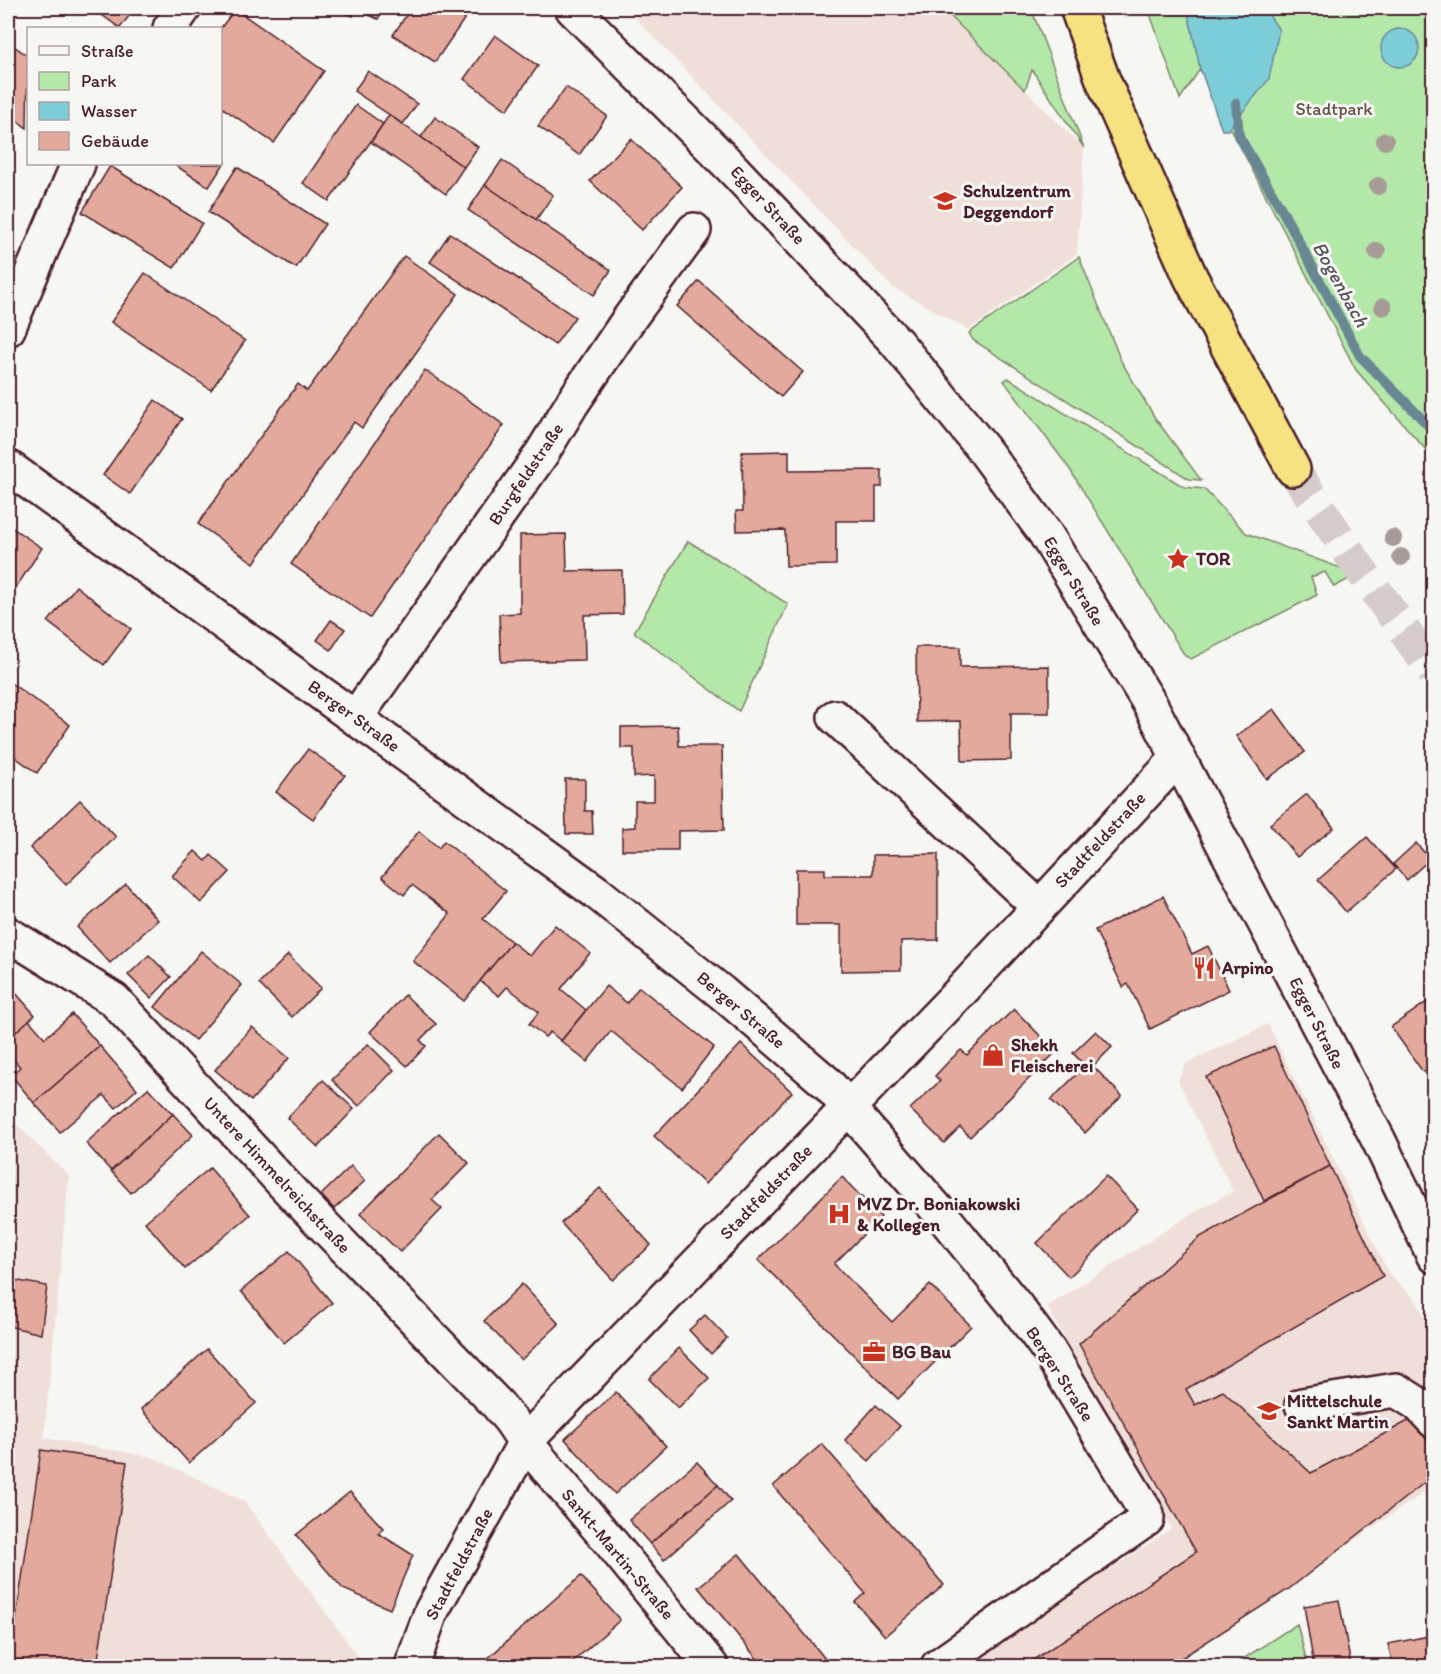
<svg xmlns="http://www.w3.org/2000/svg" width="1441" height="1674" viewBox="0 0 1441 1674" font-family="Itim,sans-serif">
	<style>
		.built { fill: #f0dfd8 }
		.green { fill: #b4e8a9; stroke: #7f846a; stroke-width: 1.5 }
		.water { fill: #7dcdd9; stroke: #698793; stroke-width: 1.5 }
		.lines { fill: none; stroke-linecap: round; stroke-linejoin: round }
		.stream { stroke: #698793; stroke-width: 10 }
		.building { fill: #e2a99c; stroke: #4a1f2b; stroke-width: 1.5 }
		.highway-tunnel { stroke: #d4cbca; stroke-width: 33; stroke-dasharray: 33 16; stroke-linecap: butt }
		.minor-casing { stroke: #4a1f2b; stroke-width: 38 }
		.highway-casing { stroke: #4a1f2b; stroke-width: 38 }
		.minor { stroke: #f6f6f2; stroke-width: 33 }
		.highway { stroke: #f6e281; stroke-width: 33 }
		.tree { fill: #a69b96 }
		.labels { text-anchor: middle; stroke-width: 6; stroke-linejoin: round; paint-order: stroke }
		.park-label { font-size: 18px; fill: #64514a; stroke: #f6f6f2 }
		.poi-label { font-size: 18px; font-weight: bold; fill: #4a1f2b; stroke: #f6f6f2; text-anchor: start }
		.street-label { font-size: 18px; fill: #4a1f2b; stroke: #f6f6f2 }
		.water-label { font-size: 20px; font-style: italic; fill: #59535f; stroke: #f6f6f2 }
	</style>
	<rect width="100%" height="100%" fill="#f6f6f2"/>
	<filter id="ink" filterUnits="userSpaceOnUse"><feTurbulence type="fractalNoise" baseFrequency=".0167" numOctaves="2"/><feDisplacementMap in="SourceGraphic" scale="12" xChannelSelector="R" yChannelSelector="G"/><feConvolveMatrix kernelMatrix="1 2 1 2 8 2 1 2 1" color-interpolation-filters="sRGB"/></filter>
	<g filter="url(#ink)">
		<g class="built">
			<polygon points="626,8 942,8 1084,148 1077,254 969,330 892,287"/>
			<polygon points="1268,1024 1389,1274 1417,1301 1433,1337 1433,1486 1172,1666 967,1666 966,1665 1171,1529 1047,1307 1191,1214 1233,1191 1178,1081 1185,1064"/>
			<polygon points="8,1116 69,1176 44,1438 152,1457 244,1501 365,1666 8,1666"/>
		</g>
		<g class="green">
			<polygon points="942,8 1031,8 1084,148 1032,70 1025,90"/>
			<polygon points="1148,8 1433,8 1433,458 1356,370 1200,69 1180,99"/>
			<polygon points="1079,257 1121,361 1155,418 1201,480 1189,479 973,340 969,333"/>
			<polygon points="1008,378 1184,487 1204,489 1246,533 1351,572 1349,579 1334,587 1325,572 1311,577 1317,595 1191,659 1185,656 1069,468 1004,381"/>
			<polygon points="688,541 788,604 739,711 634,632"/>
			<polygon points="1297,1624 1308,1666 1232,1666"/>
		</g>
		<g class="water">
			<polygon points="1187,8 1264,8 1279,30 1269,79 1228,130 1222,130 1200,68"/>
			<circle cx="1400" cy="48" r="19"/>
		</g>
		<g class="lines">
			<polyline class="stream" points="1236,103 1239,136 1282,210 1360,356 1434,431"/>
		</g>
		<g class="building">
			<polygon points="92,8 135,8 120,28"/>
			<polygon points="334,8 384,8 378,19 356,9 353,16"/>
			<polygon points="411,8 449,8 465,18 435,62 393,35"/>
			<polygon points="235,9 324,71 274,143 220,106 220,29"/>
			<polygon points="495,35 538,66 507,110 464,79"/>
			<polygon points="8,42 28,56 27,128 8,114"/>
			<polygon points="368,71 417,104 403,124 354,91"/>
			<polygon points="566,87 607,116 579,155 538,126"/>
			<polygon points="356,105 383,124 329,201 303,183"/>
			<polygon points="389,115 464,167 446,194 371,142"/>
			<polygon points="435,117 478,147 464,167 421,137"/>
			<polygon points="631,139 682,187 642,230 590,181"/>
			<polygon points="220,159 225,162 209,187 173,164 220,164"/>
			<polygon points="502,160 553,195 536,220 485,185"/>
			<polygon points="110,166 202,223 174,268 82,212"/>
			<polygon points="237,167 325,224 296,268 208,212"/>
			<polygon points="485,185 611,270 594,295 468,210"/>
			<polygon points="450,233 575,317 555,345 430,262"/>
			<polygon points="404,256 458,294 362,428 354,422 254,563 198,524 298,384 307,391"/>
			<polygon points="145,273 245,341 211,390 111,322"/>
			<polygon points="699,281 803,372 781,397 677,306"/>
			<polygon points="425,370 504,425 370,618 291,564"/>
			<polygon points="155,400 182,419 130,494 103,475"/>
			<polygon points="789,451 789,471 882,470 882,487 876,487 876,521 836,521 836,565 786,566 785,530 737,531 736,511 743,511 742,452"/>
			<polygon points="8,525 42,548 15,589 8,584"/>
			<polygon points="566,534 567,571 622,570 623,614 584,615 585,660 501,662 499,614 520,613 520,535"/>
			<polygon points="76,586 131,629 104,665 48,622"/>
			<polygon points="331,620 345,629 331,650 317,640"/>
			<polygon points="916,647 960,647 960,667 1049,666 1049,713 1011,713 1011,760 962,761 961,721 917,722"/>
			<polygon points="8,681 70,725 37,773 8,752"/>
			<polygon points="1274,709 1305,752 1267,779 1236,736"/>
			<polygon points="678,726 679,746 722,746 724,830 678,831 678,850 622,850 622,828 635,827 635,801 654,801 654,776 634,777 634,748 621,748 621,727"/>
			<polygon points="308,749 345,775 313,819 276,792"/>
			<polygon points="565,779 585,779 585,811 592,811 593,834 566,834"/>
			<polygon points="1307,794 1334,828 1297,857 1270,824"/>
			<polygon points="80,800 116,837 66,885 30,848"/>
			<polygon points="419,831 439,848 444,841 506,891 483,919 512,942 464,1001 413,961 450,914 412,885 404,895 382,877"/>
			<polygon points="1367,837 1396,869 1346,912 1318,880"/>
			<polygon points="1416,843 1430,859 1407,880 1393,864"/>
			<polygon points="195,851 206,861 211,855 230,872 201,903 172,876"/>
			<polygon points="938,854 938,940 901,941 901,970 841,971 841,925 796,925 796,869 825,869 825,875 873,875 873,855"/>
			<polygon points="126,884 158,920 110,963 77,927"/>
			<polygon points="1163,896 1192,954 1208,946 1229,990 1150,1029 1128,984 1123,987 1095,930"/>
			<polygon points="555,925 590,953 561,989 586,1010 561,1041 550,1032 545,1037 529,1024 539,1012 507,987 499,996 480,981 512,942 530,956"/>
			<polygon points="201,951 242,985 195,1040 155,1007"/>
			<polygon points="149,955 171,977 151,998 128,975"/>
			<polygon points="288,955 321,988 292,1017 259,984"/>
			<polygon points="8,984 35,1015 8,1039"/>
			<polygon points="606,986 627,1003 639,987 714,1047 682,1088 611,1031 587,1062 561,1041"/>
			<polygon points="405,995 436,1024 420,1040 426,1046 407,1066 370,1032"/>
			<polygon points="1434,997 1434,1065 1423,1072 1391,1027"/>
			<polygon points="1014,1009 1056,1052 970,1137 960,1127 944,1143 910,1109 940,1081 935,1076 949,1061 961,1050 967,1055"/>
			<polygon points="72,1014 100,1046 34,1103 11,1075 20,1067 8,1053 8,1039 29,1020 45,1038"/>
			<polygon points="252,1027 289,1058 251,1101 215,1070"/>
			<polygon points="1096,1031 1112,1047 1093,1066 1122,1096 1085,1133 1051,1100 1085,1066 1073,1053"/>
			<polygon points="368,1044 394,1070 359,1106 332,1080"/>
			<polygon points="741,1044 792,1092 705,1184 654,1136"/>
			<polygon points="100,1046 137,1089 116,1108 104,1095 60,1132 34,1103"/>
			<polygon points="1274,1046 1330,1166 1264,1201 1206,1077"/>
			<polygon points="323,1080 354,1109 318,1147 287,1118"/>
			<polygon points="148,1088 173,1114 111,1171 86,1143"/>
			<polygon points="173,1114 193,1135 131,1193 111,1171"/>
			<polygon points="439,1133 469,1163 432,1200 442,1209 400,1252 360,1214"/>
			<polygon points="351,1166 365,1181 334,1209 321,1195"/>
			<polygon points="1330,1166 1383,1276 1186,1389 1195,1405 1223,1391 1311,1473 1412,1419 1434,1450 1434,1475 1289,1589 1169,1666 1024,1666 1196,1552 1079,1344 1200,1237"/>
			<polygon points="210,1168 250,1215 185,1269 145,1222"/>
			<polygon points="1106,1176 1138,1209 1069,1277 1037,1243"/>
			<polygon points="842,1177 881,1217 834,1264 892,1322 930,1285 971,1326 898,1399 758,1260"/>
			<polygon points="600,1188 651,1245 613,1280 561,1223"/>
			<polygon points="289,1251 332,1303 284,1343 241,1291"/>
			<polygon points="8,1279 47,1286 41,1334 8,1326"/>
			<polygon points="522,1284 559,1324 521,1360 484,1321"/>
			<polygon points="705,1315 727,1338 711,1354 689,1330"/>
			<polygon points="679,1348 709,1378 678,1408 649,1379"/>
			<polygon points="207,1349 256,1403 189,1463 141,1409"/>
			<polygon points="616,1392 666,1446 615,1494 565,1439"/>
			<polygon points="876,1405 900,1426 869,1461 845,1440"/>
			<polygon points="822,1444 944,1585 885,1636 855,1602 865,1593 773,1486"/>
			<polygon points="41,1450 127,1462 97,1666 9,1666"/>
			<polygon points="697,1462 718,1485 650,1544 629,1520"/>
			<polygon points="718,1485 731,1501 664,1560 650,1544"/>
			<polygon points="350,1492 383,1528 378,1533 413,1555 390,1609 343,1589 296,1535"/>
			<polygon points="739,1554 831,1666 763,1666 698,1587"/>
			<polygon points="581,1576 620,1620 568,1666 479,1666"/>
			<polygon points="1339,1600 1351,1666 1314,1666 1304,1606"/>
			<polygon points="1434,1635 1434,1666 1393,1666 1388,1644"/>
		</g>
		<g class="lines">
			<polyline class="highway-tunnel" points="1293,469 1356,563 1434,673"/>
			<g class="minor-casing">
				<g id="minor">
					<polyline points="572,8 730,166 896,342 984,450 1045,533 1150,704 1379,1141 1434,1256"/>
					<polyline points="170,28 184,8"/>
					<polyline points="8,329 78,164"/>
					<polyline points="8,467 596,892 721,992 827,1083 941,1214 1016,1306 1049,1351 1147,1514 1147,1519 938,1666"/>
					<polyline points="356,717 542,453 573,402 629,319 694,230"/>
					<polyline points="835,717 1039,907"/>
					<polyline points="8,934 114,1000 294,1195 498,1405 511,1421 525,1442 612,1544 711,1666"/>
					<polyline points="1302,1405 1396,1390 1418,1404 1434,1421"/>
					<polyline points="412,1666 431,1612 525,1442 964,988 1178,758"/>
				</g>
			</g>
			<g class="highway-casing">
				<polyline id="highway" points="1077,8 1103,80 1191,278 1293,469"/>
			</g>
			<use href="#minor" class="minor"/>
			<use href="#highway" class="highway"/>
		</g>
		<g class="tree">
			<circle cx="1385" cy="141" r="9"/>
			<circle cx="1378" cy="186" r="9"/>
			<circle cx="1377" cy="251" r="9"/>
			<circle cx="1383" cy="307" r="9"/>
			<circle cx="1393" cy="538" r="9"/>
			<circle cx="1401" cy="557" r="9"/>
		</g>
	</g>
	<defs>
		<g id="school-bare" transform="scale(1.8)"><path d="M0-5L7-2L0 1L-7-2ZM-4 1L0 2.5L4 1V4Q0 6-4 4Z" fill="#c8321e" stroke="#f6f6f2" stroke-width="2.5" paint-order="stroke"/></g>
		<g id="sight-bare" transform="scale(1.8)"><path d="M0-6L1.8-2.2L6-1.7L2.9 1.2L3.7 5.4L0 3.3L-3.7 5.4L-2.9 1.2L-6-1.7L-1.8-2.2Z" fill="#c8321e" stroke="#f6f6f2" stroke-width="2.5" paint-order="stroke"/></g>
		<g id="restaurant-bare" transform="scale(1.8)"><path d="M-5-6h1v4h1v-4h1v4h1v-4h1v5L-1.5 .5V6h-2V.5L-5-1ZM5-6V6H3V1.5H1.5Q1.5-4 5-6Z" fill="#c8321e" stroke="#f6f6f2" stroke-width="2.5" paint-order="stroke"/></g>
		<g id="shop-bare" transform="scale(1.8)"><path d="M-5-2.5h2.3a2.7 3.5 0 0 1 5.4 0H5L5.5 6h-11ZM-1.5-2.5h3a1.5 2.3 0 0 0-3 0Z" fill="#c8321e" stroke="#f6f6f2" stroke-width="2.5" paint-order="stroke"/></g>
		<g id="hospital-bare" transform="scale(1.8)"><path d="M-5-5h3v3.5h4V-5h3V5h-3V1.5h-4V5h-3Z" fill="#c8321e" stroke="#f6f6f2" stroke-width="2.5" paint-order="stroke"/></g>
		<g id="office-bare" transform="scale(1.8)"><path d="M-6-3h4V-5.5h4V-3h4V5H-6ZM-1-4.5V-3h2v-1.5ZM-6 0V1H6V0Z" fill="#c8321e" stroke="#f6f6f2" stroke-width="2.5" paint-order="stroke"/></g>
	</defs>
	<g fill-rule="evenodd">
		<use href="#school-bare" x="945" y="201"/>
		<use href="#sight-bare" x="1178" y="559"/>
		<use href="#restaurant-bare" x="1204" y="968"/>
		<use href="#shop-bare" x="993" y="1055"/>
		<use href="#hospital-bare" x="839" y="1214"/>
		<use href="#office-bare" x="874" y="1352"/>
		<use href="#school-bare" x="1269" y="1411"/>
	</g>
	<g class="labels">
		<g class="park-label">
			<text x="1334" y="115">Stadtpark</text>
		</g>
		<g class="poi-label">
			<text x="963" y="197">Schulzentrum<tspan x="963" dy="21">Deggendorf</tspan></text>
			<text x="1196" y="565">TOR</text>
			<text x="1222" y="974">Arpino</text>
			<text x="1011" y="1051">Shekh<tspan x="1011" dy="21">Fleischerei</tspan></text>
			<text x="857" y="1210">MVZ Dr. Boniakowski<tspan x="857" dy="21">&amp; Kollegen</tspan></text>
			<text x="892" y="1358">BG Bau</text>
			<text x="1287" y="1407">Mittelschule<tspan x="1287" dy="21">Sankt Martin</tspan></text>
		</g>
		<g class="street-label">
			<text transform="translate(768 205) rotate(47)" y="6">Egger Straße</text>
			<text transform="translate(526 474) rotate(-56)" y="6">Burgfeldstraße</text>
			<text transform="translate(1074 581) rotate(59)" y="6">Egger Straße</text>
			<text transform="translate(354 716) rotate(36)" y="6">Berger Straße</text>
			<text transform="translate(1100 840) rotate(-47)" y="6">Stadtfeldstraße</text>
			<text transform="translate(741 1010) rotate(40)" y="6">Berger Straße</text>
			<text transform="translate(1317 1023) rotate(63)" y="6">Egger Straße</text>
			<text transform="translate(277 1175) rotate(47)" y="6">Untere Himmelreichstraße</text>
			<text transform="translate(766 1192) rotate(-46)" y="6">Stadtfeldstraße</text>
			<text transform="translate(1060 1374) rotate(57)" y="6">Berger Straße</text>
			<text transform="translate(618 1554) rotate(50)" y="6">Sankt-Martin-Straße</text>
			<text transform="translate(459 1564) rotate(-62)" y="6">Stadtfeldstraße</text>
		</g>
		<g class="water-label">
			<text transform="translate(1341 284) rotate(61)" y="7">Bogenbach</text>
		</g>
	</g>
	<rect width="1441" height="1674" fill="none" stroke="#f6f6f2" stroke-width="30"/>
	<rect x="15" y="15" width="1411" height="1644" fill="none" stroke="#4a1f2b" stroke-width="2" filter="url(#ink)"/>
	<rect x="27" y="27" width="195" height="138" fill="#f6f6f2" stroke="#b1a0a2" stroke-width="1.5"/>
	<rect x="39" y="46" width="30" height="9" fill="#f6f6f2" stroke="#b1a0a2" stroke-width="1.5"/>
	<text x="81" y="57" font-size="18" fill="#4a1f2b">Straße</text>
	<rect x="39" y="72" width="30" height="18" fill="#b4e8a9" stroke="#b1a0a2" stroke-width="1.5"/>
	<text x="81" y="87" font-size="18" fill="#4a1f2b">Park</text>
	<rect x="39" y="102" width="30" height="18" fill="#7dcdd9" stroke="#b1a0a2" stroke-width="1.5"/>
	<text x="81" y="117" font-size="18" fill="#4a1f2b">Wasser</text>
	<rect x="39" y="132" width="30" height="18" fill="#e2a99c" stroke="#b1a0a2" stroke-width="1.5"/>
	<text x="81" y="147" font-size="18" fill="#4a1f2b">Gebäude</text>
</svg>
